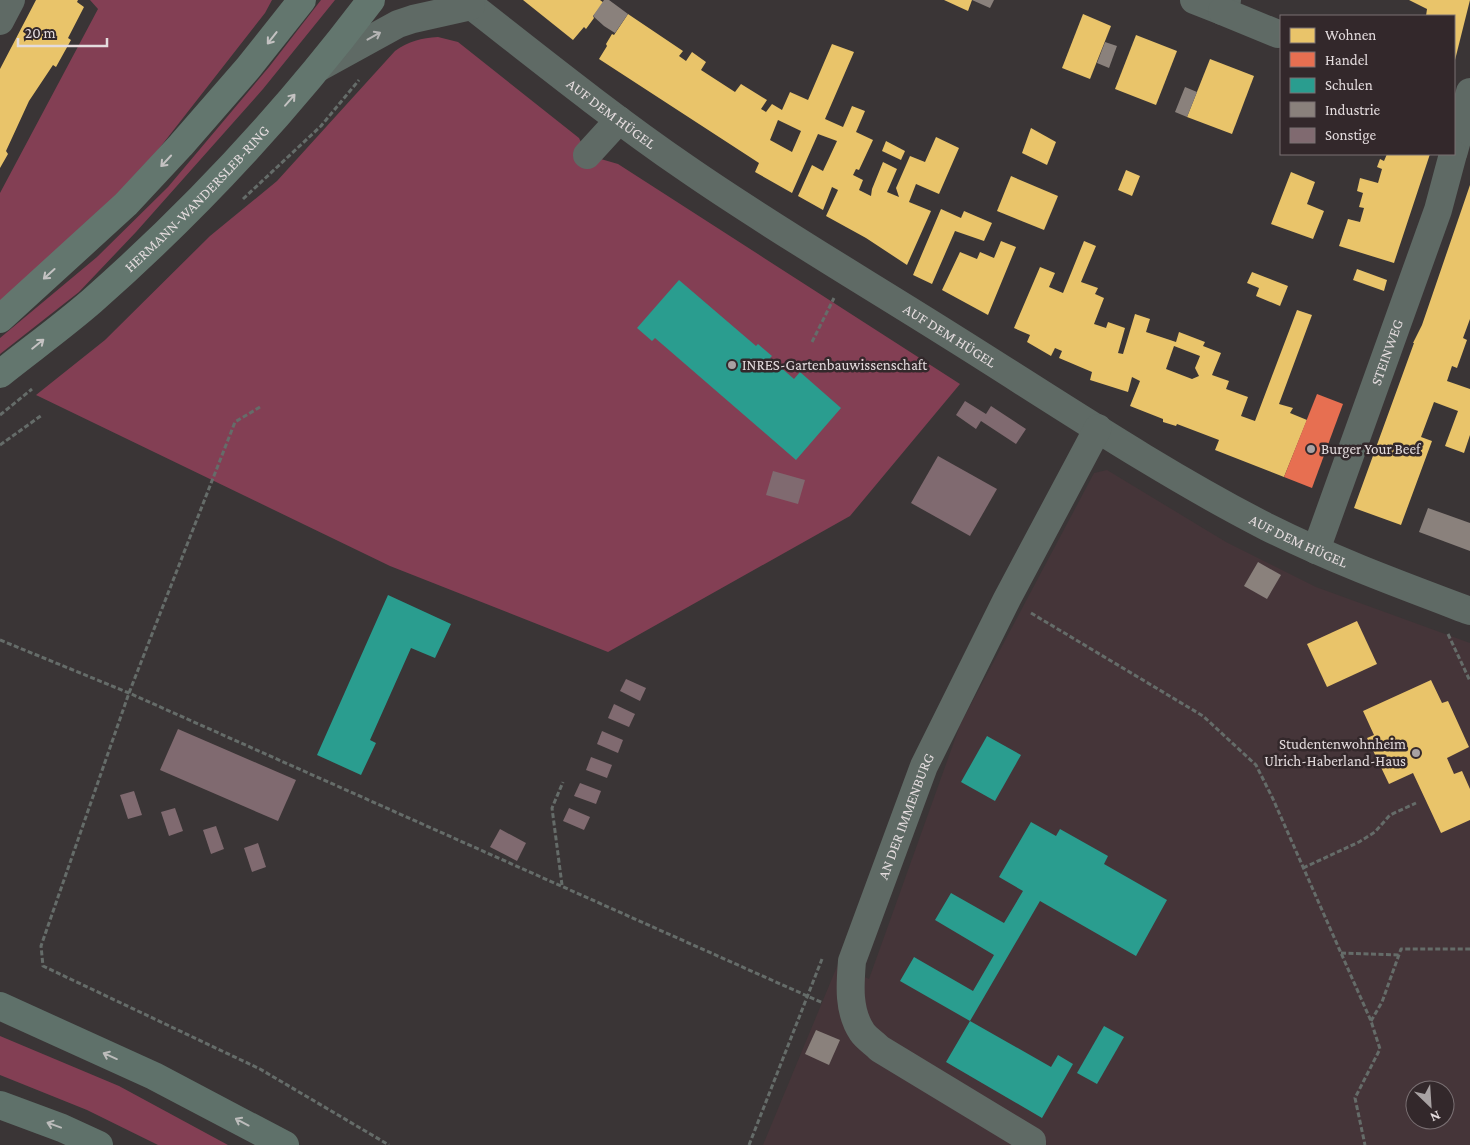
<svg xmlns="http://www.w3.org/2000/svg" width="1470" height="1145" viewBox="0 0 1470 1145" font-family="'Crimson Pro',serif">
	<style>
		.built { fill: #453539; fill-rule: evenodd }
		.green { fill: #833f54 }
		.homes { fill: #e9c46a; fill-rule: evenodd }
		.shops { fill: #e76f51 }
		.schools { fill: #2a9d8f }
		.industry { fill: #8a817c }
		.building { fill: #806a70 }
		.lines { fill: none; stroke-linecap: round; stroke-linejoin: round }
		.path { stroke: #656c69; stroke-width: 3; stroke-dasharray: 5 2.5; stroke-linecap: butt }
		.minor { stroke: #5f6a65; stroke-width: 28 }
		.major { stroke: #63766e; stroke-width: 28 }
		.highway { stroke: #5f716a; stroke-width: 28 }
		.oneway { stroke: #b5b4b4 }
		.oneway2 { stroke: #c4c2c2 }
		.oneway3 { stroke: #bcbcbb }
		.poi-dot { fill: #a8a2a3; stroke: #33282b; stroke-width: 2 }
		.labels { text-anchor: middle; stroke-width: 5; stroke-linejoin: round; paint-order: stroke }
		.street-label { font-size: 15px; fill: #e4dcde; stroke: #33282b }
		.poi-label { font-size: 15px; fill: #e4dcde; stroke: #33282b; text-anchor: start }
	</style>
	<rect width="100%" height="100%" fill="#3a3536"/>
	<path class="built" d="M1107 470 1226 542 1316 587 1470 643V1145H763L838 964 869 979 960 725 1094 473ZM1415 1090H1445V1120H1415Z"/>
	<g class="green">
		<polygon points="90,0 272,0 265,13 122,196 0,301 0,193 98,9"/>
		<polygon points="321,0 335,0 263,89 136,232 79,292 0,354 0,338 97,257 168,187 269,67"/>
		<path d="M438 37 458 42 579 138 587 155 618 164 960 384 850 516 608 652 390 566 36 395 105 340 210 236 277 181 395 51C409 41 421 38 438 37Z"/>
		<polygon points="0,1036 119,1086 228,1145 158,1145 87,1110 0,1075"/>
	</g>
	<g class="homes">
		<polygon points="36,0 78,0 77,2 84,7 68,38 71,40 56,67 53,65 29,101 6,151 8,154 0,168 0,69"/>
		<polygon points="523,0 600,0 604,3 593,16 594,18 586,29 584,27 573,40"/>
		<polygon points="944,0 972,0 968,11"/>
		<polygon points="1409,0 1470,0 1454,64 1454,16 1426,16 1427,9"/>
		<path d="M628 14 683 51 679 56 686 61 692 52 706 62 701 70 735 92 741 84 767 100 761 109 766 112 772 104 782 110 790 92 808 100 832 44 854 52 825 119 843 127 852 106 865 111 856 132 873 140 859 170 856 169 853 175 863 180 859 190 871 196 872 189 883 162 897 169 887 192 899 197 896 188 910 156 925 162 936 137 959 148 939 194 916 184 909 202 931 211 907 265 866 238 826 216 838 190 832 187 823 210 798 196 812 165 823 171 837 141 818 134 792 193 755 172 759 163 599 59 607 46 606 44 612 34 614 35ZM778 120 801 131 792 152 770 140Z"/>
		<polygon points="1083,14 1111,26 1090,79 1062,68"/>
		<polygon points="1136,35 1177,51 1156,105 1115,89"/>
		<polygon points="1210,59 1254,76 1232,134 1187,117"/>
		<polygon points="1031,128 1056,142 1047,165 1022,153"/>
		<polygon points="886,141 905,151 901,160 882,151"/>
		<polygon points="1387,154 1430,154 1394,263 1339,246 1348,219 1360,222 1364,208 1359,207 1363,193 1357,191 1360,178 1378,183 1382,169 1377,167 1380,159 1384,161"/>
		<polygon points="1126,170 1140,176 1132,196 1118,190"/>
		<polygon points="1291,172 1315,182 1307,204 1324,211 1313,239 1271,224"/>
		<polygon points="1011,176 1058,196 1044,230 997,211"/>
		<polygon points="1470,185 1470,319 1463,338 1467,340 1457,368 1452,366 1447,381 1470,389 1470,435 1464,453 1445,446 1458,411 1434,402 1421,437 1432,441 1401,525 1354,508 1414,343 1413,343 1422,325"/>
		<polygon points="941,209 961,218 964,211 992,223 984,241 955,231 932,284 913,275"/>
		<polygon points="1001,241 1016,247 988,315 942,290 960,252 977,259 980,252 994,258"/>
		<path d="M1084 241 1096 246 1081 282 1098 288 1095 294 1104 298 1094 324 1106 328 1108 322 1125 328 1118 353 1123 354 1135 314 1150 319 1146 332 1176 342 1179 332 1205 342 1203 346 1221 353 1212 375 1229 381 1226 389 1248 397 1241 416 1255 421 1297 310 1312 315 1279 404 1293 408 1290 413 1307 420 1284 477 1215 450 1219 440 1177 424 1176 426 1163 422V419L1130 406 1140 381 1132 377 1128 392 1090 380 1092 372 1059 358 1062 351 1055 348 1051 356 1027 342 1030 335 1014 328 1040 267 1055 273 1049 287 1063 293ZM1174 346 1200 356 1195 368 1199 376 1192 379 1166 369Z"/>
		<polygon points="1357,269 1387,280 1384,291 1353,280"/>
		<polygon points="1252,272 1288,286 1280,306 1256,296 1259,288 1247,283"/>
		<polygon points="1357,621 1377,664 1327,687 1307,644"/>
		<polygon points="1431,680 1442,703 1448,701 1469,747 1447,758 1454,774 1462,771 1470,789 1470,820 1441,833 1413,773 1389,784 1367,738 1374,735 1363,711"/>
	</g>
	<polygon class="shops" points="1317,394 1343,404 1312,488 1284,477"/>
	<g class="schools">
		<polygon points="679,280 756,346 758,344 772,356 770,358 794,379 800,372 841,408 796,460 655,338 652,341 637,328"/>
		<polygon points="388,595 451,624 435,658 411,648 370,740 376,743 361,775 317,755"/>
		<polygon points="987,736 1021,755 995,801 961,782"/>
		<polygon points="1031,822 1056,836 1060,829 1108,856 1104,864 1167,900 1136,956 1040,901 970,1021 900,981 914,957 973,991 994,955 935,920 951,893 1004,923 1023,891 999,877"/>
		<polygon points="970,1021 1051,1067 1058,1055 1073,1064 1042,1118 946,1062"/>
		<polygon points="1104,1026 1124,1037 1097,1084 1077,1073"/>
	</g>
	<g class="industry">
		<polygon points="604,0 609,0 628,14 615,33 604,26 593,16"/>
		<polygon points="972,0 994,0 990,8"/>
		<polygon points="1105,42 1117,46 1109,68 1097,63"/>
		<polygon points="1185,87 1197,92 1187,117 1175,112"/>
		<polygon points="1428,508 1470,523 1470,551 1419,532"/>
		<polygon points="1258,562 1281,575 1267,599 1244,586"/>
		<polygon points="816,1030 840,1040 829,1065 805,1054"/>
	</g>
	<g class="building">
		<polygon points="965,401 986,414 991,406 1026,429 1016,444 981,421 976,429 956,415"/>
		<polygon points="938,456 997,489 970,536 911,503"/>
		<polygon points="773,471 805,480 798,504 766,495"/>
		<polygon points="626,679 646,688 640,701 620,691"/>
		<polygon points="614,704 635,714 629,727 608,718"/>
		<polygon points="178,729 296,780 278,821 160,770"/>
		<polygon points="602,731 623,740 618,753 597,744"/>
		<polygon points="591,757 612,765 607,778 586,770"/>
		<polygon points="580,783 601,791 596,804 574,796"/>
		<polygon points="134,791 142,815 128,819 120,795"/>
		<polygon points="175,808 183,831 169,836 161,812"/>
		<polygon points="569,808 590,817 584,830 563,821"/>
		<polygon points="216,826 224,849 211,854 203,830"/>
		<polygon points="500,829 526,843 517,861 490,847"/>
		<polygon points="258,843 266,867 252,872 244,848"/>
	</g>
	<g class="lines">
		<g class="path">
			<polyline points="243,199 321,126 359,80"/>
			<polyline points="812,342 834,298"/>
			<polyline points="260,407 235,422 129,693 41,946 43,966 260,1069 389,1145"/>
			<polyline points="0,415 32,389"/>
			<polyline points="0,445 42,415"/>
			<polyline points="1031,613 1203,716 1256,765 1273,799 1371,1021 1380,1049 1355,1098 1365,1145"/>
			<polyline points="1448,634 1470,681"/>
			<polyline points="0,640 129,693 823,1003"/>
			<polyline points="1303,868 1359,842 1375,832 1390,815 1416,803"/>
			<polyline points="562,885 552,808 563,782"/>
			<polyline points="1341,953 1399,955"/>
			<polyline points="1371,1021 1382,1002 1401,949 1470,949"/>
			<polyline points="749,1145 822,959"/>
		</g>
		<g class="minor">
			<path id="s1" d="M464 0C537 57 610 116 686 168 774 229 867 283 957 340 1059 404 1160 472 1267 527 1333 560 1401 585 1470 611"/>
			<polyline points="1194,0 1222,11 1227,0"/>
			<polyline points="1222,11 1278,34"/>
			<polyline points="0,21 11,0"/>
			<polyline points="318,68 398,24 413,19 471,6"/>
			<polyline points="1454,151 1470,92"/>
			<polyline points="587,155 619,120"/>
			<path id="s2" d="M1316 550 1438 210 1453 154"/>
			<path id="s3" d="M1032 1145V1141L880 1049C874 1043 866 1038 862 1032 848 1011 850 985 852 961L924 766 1007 599 1098 428"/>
		</g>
		<g class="major">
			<polyline points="0,319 126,204 181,145 248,68 302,0"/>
			<path id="s4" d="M0 374C30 350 62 327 92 301 194 211 289 109 371 0"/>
		</g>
		<g class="highway">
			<polyline points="0,1006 154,1076 285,1145"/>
			<polyline points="0,1105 62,1128 99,1145"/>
		</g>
	</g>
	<defs><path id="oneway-shaft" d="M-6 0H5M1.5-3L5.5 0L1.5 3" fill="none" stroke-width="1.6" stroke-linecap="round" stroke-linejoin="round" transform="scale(1.25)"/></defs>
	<use class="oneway" href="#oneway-shaft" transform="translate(374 36) rotate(-29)"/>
	<g class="oneway2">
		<use href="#oneway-shaft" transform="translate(272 38) rotate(128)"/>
		<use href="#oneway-shaft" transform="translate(290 100) rotate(-49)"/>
		<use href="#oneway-shaft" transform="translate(166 161) rotate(133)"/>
		<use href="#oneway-shaft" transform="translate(49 274) rotate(138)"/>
		<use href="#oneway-shaft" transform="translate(38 344) rotate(-39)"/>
	</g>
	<g class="oneway3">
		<use href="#oneway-shaft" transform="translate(110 1056) rotate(-156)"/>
		<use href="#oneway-shaft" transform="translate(242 1122) rotate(-152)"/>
		<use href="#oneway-shaft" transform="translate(54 1125) rotate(-160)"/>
	</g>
	<g class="poi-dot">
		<circle cx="732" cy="365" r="5"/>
		<circle cx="1311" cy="449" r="5"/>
		<circle cx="1416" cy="753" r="5"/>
	</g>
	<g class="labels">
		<g class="street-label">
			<text dy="5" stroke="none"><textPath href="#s1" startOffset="186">AUF DEM HÜGEL</textPath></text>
			<text dy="5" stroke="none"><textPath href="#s4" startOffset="264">HERMANN-WANDERSLEB-RING</textPath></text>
			<text dy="5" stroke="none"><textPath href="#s1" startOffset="591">AUF DEM HÜGEL</textPath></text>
			<text dy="5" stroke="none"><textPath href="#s2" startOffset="210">STEINWEG</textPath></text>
			<text dy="5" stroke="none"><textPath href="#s1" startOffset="996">AUF DEM HÜGEL</textPath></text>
			<text dy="5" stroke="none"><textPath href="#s3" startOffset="434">AN DER IMMENBURG</textPath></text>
		</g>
		<g class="poi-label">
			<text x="742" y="370">INRES-Gartenbauwissenschaft</text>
			<text x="1321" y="454">Burger Your Beef</text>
			<text x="1406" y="749" text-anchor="end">Studentenwohnheim<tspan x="1406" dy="17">Ulrich-Haberland-Haus</tspan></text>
		</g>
	</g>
	<rect x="1280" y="15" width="175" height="140" fill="#33282b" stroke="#7a7073"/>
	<rect x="1290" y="28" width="25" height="15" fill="#e9c46a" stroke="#7a7073"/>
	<text x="1325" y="40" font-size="15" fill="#e4dcde">Wohnen</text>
	<rect x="1290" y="52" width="25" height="15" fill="#e76f51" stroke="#7a7073"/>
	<text x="1325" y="65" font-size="15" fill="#e4dcde">Handel</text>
	<rect x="1290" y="78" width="25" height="15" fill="#2a9d8f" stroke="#7a7073"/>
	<text x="1325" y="90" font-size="15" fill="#e4dcde">Schulen</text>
	<rect x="1290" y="102" width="25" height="15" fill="#8a817c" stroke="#7a7073"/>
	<text x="1325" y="115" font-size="15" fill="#e4dcde">Industrie</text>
	<rect x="1290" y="128" width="25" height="15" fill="#806a70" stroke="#7a7073"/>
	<text x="1325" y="140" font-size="15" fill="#e4dcde">Sonstige</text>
	<g transform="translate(1430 1105) rotate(155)"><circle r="24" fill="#33282b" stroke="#7a7073"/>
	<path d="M0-4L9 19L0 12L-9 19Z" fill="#a8a2a3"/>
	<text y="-8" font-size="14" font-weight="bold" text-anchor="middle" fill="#e4dcde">N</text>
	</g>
	<path d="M18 38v8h89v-8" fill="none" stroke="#e4dcde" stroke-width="2.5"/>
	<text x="25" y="38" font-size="15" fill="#e4dcde" stroke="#33282b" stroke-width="4" paint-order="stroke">20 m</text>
</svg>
